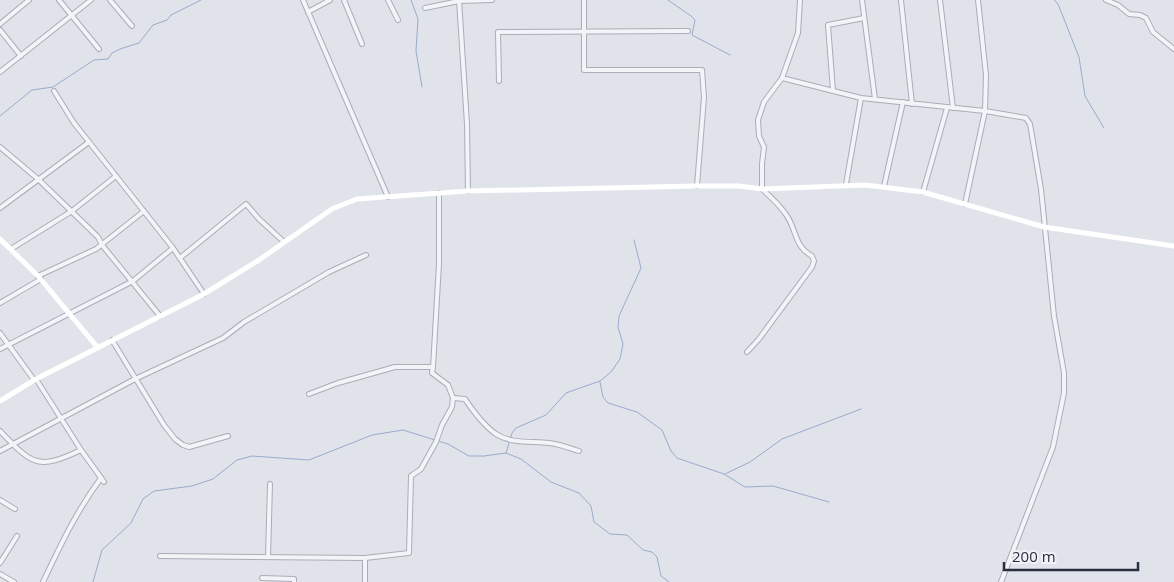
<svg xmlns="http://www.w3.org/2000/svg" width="1174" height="582" viewBox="0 0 1174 582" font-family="'Open Sans',sans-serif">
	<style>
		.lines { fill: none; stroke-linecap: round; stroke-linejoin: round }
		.stream { stroke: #99abcc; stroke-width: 1 }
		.street-casing { stroke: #a9adb8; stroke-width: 6 }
		.street { stroke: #f3f4f8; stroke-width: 4 }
		.secondary { stroke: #fff; stroke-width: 5 }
	</style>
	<rect width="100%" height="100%" fill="#e0e3ea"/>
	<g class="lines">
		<g class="stream">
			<polyline points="411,0 418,19 416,51 422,87"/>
			<polyline points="668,0 691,16 695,20 692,35 730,55"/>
			<polyline points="1054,0 1058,4 1079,57 1085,96 1104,128"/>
			<polyline points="0,116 32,90 53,87 94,60 108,59 112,53 120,49 139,43 153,25 167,20 171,15 201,0"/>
			<polyline points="600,382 603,397 608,403 637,412 662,430 671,451 677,458 724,474 745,487 773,486 829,502"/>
			<polyline points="438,441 448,444 469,456 484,456 506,453 521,459 551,482 579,493 591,506 594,522 610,534 627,535 643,550 652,552 657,557 661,576 669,582"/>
			<polyline points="506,453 512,433 516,428 546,415 566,393 600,381 611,372 620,359 623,344 618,327 619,316 641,268 634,240"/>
			<polyline points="725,474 750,462 782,439 861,409"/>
			<polyline points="93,582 102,550 131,523 143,499 154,491 192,486 213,479 237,460 252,456 309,460 372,435 403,430 435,440"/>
		</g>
		<g class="street-casing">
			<g id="street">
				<polyline points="59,0 99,49"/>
				<polyline points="110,0 132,26"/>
				<polyline points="303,0 388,197"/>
				<polyline points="344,0 362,44"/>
				<polyline points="388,0 398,20"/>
				<polyline points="459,0 467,124 468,191"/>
				<polyline points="584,0 584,70 702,70 704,97 697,186"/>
				<polyline points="862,0 875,99"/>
				<polyline points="901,0 912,104"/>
				<polyline points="940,0 953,108"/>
				<polyline points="1106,0 1118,5 1129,14 1140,15 1146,18 1153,32 1174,49"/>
				<polyline points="425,8 459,1 492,0"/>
				<polyline points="308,12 330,0"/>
				<polyline points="0,24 29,0"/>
				<polyline points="0,30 21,56"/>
				<polyline points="0,72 91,0"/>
				<polyline points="782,78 861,98 985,111 1026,118 1030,124 1041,189 1054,316 1064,373 1064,393 1053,447 1001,582"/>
				<polyline points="499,81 498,32 688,31"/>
				<polyline points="54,91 74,123 173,248 204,294"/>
				<polyline points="833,91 828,25 864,18"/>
				<polyline points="0,147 38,179 98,237 102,245 160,316"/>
				<polyline points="846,184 861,98"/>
				<polyline points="884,186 903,102"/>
				<polyline points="923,192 947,108"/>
				<polyline points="965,204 985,111 986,75 978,0"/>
				<polyline points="0,208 89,142"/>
				<polyline points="11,249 72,211 116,176"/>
				<polyline points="180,258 246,204 259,219 284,242"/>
				<polyline points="38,276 96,249 144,211"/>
				<polyline points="0,303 41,279"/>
				<polyline points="0,333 34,380"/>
				<polyline points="112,340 164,425 175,439 183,445 189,447 228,436"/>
				<polyline points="0,349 133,281 173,248"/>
				<path d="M747 352 759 339 812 267 814 261 812 256C794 246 797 231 787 216 780 205 771 197 762 189V164L764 147 759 136 758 120 764 102 782 78 798 33 800 0"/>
				<path d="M433 367 432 373 448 385 453 398 465 399C473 411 483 425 496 434 511 444 531 441 549 443 559 444 569 448 579 451"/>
				<polyline points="36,379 81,450 104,482"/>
				<polyline points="309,394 338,383 395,367 433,367 439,264 439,193"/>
				<path d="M0 431C32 464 37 471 81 450"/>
				<polyline points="0,451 135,379 223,338 244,322 329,272 366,255"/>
				<polyline points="0,500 15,509"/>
				<polyline points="160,556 365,558 409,553 411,476 421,469 436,442 442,425 452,407 453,398"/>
				<polyline points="268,557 270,484"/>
				<polyline points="365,558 365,582"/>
				<polyline points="0,563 17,536"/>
				<polyline points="0,574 14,582"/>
				<polyline points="262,578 294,579 294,582"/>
				<path d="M43 582C61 544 76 512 101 478"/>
			</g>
		</g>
		<use href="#street" class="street"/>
		<g class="secondary">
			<polyline points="0,239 38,276 98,348"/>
			<polyline points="0,401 36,379 204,294 259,260 332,209 357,199 468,191 697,186 739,186 762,189 865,185 923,192 1044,227 1174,246"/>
		</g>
	</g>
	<path d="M1004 562v8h134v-8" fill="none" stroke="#282e42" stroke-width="2.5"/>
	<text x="1012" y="562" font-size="15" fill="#282e42" stroke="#f0f2f7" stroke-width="4" paint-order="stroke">200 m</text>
</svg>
